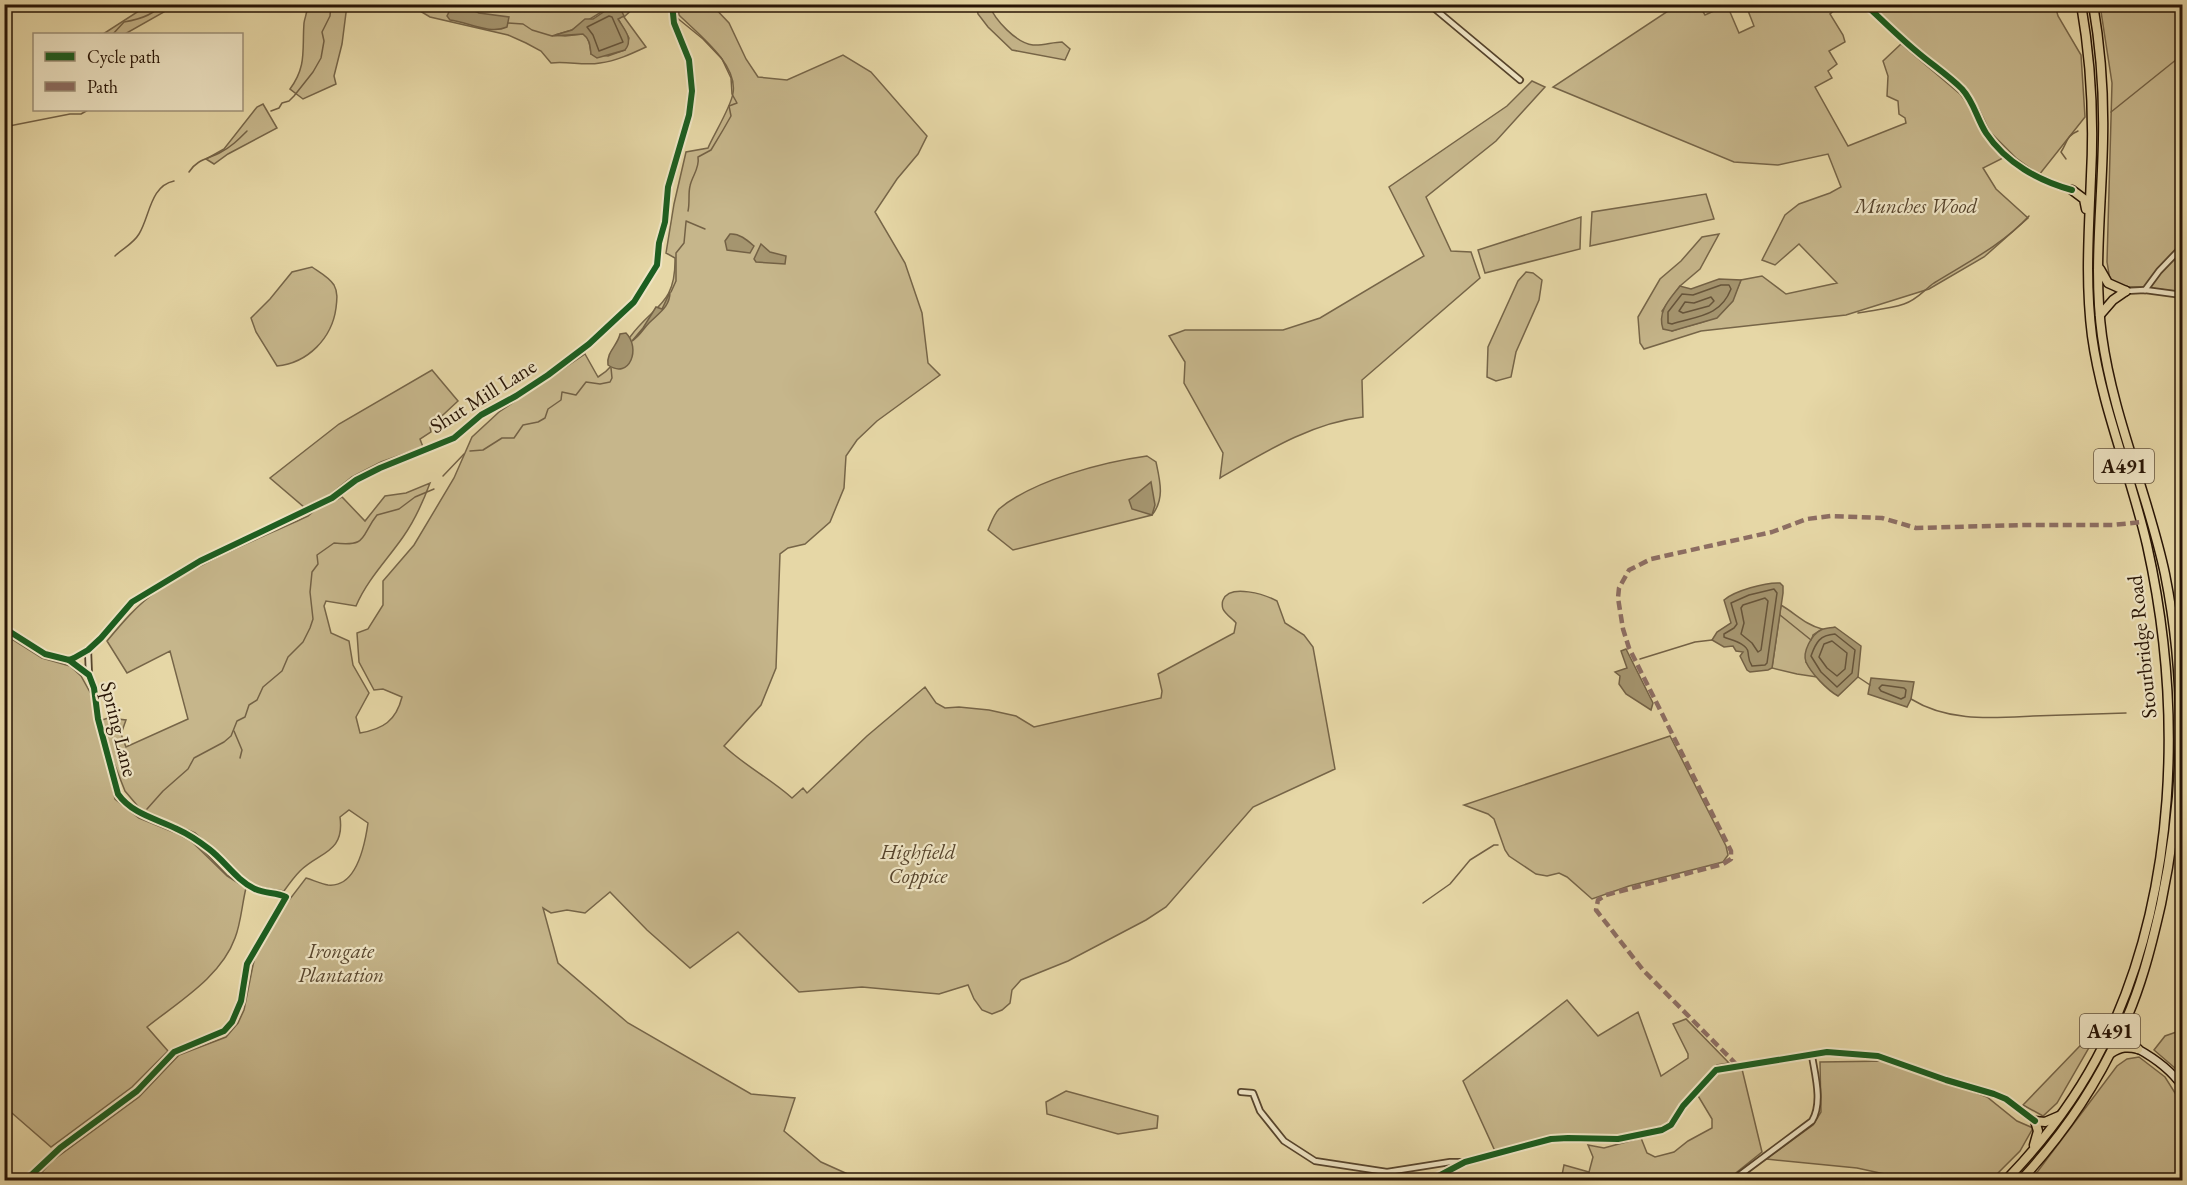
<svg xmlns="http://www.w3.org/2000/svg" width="2187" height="1185" viewBox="0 0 2187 1185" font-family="'EB Garamond',serif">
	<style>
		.green { fill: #c6b68b; stroke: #766548; stroke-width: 1.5; fill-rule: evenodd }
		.water { fill: #a5956f; stroke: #736145; stroke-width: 1.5 }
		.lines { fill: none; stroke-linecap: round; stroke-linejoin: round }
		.shore { stroke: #66543a; stroke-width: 1.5 }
		.stream { stroke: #736145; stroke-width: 1.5 }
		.street-casing { stroke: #57452d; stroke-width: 8 }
		.secondary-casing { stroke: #271405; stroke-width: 10 }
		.highway-casing { stroke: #271405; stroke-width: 11 }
		.street { stroke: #efe5c5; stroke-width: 4.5 }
		.secondary { stroke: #efe5c5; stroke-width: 7 }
		.highway { stroke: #e6d7a6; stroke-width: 8 }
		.quiet { stroke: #8d6e63; stroke-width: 4.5; stroke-dasharray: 9 4.5; stroke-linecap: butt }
		.cycleway-casing { stroke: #efe5c5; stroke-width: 10 }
		.cycleway { stroke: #1b5e20; stroke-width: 6 }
		.labels { text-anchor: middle; stroke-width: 4.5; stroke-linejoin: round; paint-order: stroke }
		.shield { fill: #efe5c5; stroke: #63533f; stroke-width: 1.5 }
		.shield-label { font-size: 20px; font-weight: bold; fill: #271405 }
		.park-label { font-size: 21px; font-style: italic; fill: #57452d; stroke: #efe5c5 }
		.street-label { font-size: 21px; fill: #271405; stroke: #efe5c5 }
	</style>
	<rect width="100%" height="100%" fill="#e6d7a6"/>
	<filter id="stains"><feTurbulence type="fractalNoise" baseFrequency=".00333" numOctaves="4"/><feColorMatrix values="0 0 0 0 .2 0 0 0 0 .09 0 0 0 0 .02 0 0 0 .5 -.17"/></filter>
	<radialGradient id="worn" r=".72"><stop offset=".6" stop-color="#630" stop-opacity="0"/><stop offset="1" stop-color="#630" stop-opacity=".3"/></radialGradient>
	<g class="green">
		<polygon points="148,5 171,5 164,12 125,34 103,34"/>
		<path d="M307 5H347L342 44 334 76 336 84 303 99 290 89C307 66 302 50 304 23 305 16 308 12 307 5Z"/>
		<path d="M410 5H637L624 17 646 47C631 54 616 61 600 63 584 66 568 61 551 63L541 51 526 43 508 35 430 17ZM611 6 617 7 623 16 618 19 629 38 625 50 608 56 591 54C590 46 590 39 583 34L565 36 555 35 572 30Z"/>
		<path d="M678 5H712L729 23 746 59 758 77 787 80 843 55 871 72 927 136 918 154 897 179 875 212 905 263 922 313 928 363 940 375 877 421 857 440 846 456 844 488 830 522 805 544 788 548 780 554 776 668 761 705 724 746C745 766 771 779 792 798L803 788 807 793 867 736 925 687 936 703 945 708 959 707 989 710 1016 716 1034 727 1161 698 1162 691 1158 674 1234 633 1236 623C1233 619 1225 614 1223 609 1222 607 1222 602 1223 600 1230 583 1266 595 1277 601L1285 623 1304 635 1313 647 1335 769 1253 807 1166 907 1146 920 1068 961 1021 980 1012 990 1010 1003 1002 1010 992 1014 982 1010 974 999 968 985 939 994 862 987 799 992 738 932 690 968 647 930 610 892 585 913 567 910 551 913 543 908 558 963 628 1023 751 1094 795 1098 784 1131 821 1162 861 1180H35L52 1161 139 1097 179 1055 226 1037 238 1023 244 1010 253 965 260 938 306 878C313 880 321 884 328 885 357 888 365 844 368 823L349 810 340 817C345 853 319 852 300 871 294 877 289 884 284 891L258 887 249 882 195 833 141 810 125 791 112 758 102 720 108 718 126 720 121 734 126 747 188 719 170 651 127 673 107 641C122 623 137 605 156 592 201 561 259 539 308 516L315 510 342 497 365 521 385 496 406 493 430 483C423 502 415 520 403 537 387 560 367 580 356 606L326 601 324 606 331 633 349 641 353 665 369 693 356 717 360 733C383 729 396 721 402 697L383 689 374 690 359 662 357 633 368 629 383 605V581L414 545 454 478 472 437 499 412 585 354 598 377C616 366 618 354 630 337 653 305 676 306 675 258L666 253 674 204 686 152 708 148C714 134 731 107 733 93 738 64 698 34 679 15Z"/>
		<path d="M976 5H989C995 20 1016 43 1033 45 1042 46 1053 42 1062 42L1070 49 1065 60 1012 50 988 27 978 14Z"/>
		<path d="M1677 5H1699L1705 15 1727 5 1739 33 1754 26 1747 8 1753 5H1841L1830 14 1843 35 1845 42 1829 51 1837 64 1828 71 1832 78 1815 87 1848 146 1906 123 1905 118 1899 114 1898 101 1887 96 1888 76 1883 61 1901 44 1960 94 1971 108 1988 138 2003 158 1983 168 1996 189 2028 218 1984 257 1929 289 1846 315 1701 331 1644 349 1640 343 1638 317 1660 279 1681 261 1702 237 1719 234 1700 269 1680 286 1662 311 1672 331C1712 318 1724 323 1741 280L1762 276 1786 294 1837 283 1799 244 1775 265 1762 260 1785 215 1799 204 1830 193 1841 187 1828 154 1778 165 1734 162 1553 87Z"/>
		<polygon points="1867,5 2055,5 2058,16 2081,55 2085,117 2039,175 2016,158 1990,132 1979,109 1965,88"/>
		<polygon points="2100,5 2182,5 2182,292 2143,287 2116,287 2110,280 2107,262 2112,83"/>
		<path d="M1532 81 1545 87 1496 141 1426 197 1451 251 1471 252 1480 278 1362 380 1363 417C1311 423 1265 452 1220 478L1223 453 1184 383 1185 362 1169 336 1185 330H1283L1320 318 1424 256 1389 187 1507 106Z"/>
		<polygon points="263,104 277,128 228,154 214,164 206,159 224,149 257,107"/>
		<polygon points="1706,194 1714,219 1590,246 1592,212"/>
		<polygon points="1581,217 1580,249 1485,273 1478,250"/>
		<path d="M312 267C319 272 329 277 334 285 338 292 337 300 336 308 332 338 308 363 277 366L256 332 251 318 270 299 292 272Z"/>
		<polygon points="1526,272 1533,273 1542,280 1539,300 1516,352 1511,377 1496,381 1487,377 1488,347 1518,281"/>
		<polygon points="432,370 458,401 430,427 431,432 420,439 423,447 381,462 352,477 328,496 304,507 270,478 339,424"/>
		<path d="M1147 456 1156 462C1160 481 1165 499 1152 515L1013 550 988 530C991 523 994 514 999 509 1034 480 1103 462 1147 456Z"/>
		<path d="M1781 605C1796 614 1806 625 1822 629L1813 635 1806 662 1817 677 1797 674 1772 668Z"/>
		<path d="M4 634 42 658 70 666 81 676 91 694 115 799 139 818 188 838 227 876 246 888C242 904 241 923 235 938 221 977 178 1002 147 1027L168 1051 132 1087 51 1147 5 1107Z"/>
		<polygon points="1670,736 1726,846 1728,855 1723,862 1629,886 1592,899 1567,877 1559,873 1547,876 1536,874 1509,856 1505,850 1494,819 1488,814 1464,805"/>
		<polygon points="1567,1000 1598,1036 1638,1012 1661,1076 1688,1058 1688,1054 1673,1024 1686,1019 1729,1063 1717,1065 1680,1103 1678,1113 1668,1125 1653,1130 1603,1138 1576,1136 1551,1137 1495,1151 1463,1081"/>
		<polygon points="2101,1024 2102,1025 2057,1103 2043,1116 2023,1105"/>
		<polygon points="2182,1030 2182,1079 2176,1069 2154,1050 2165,1036"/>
		<polygon points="2139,1057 2165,1077 2182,1104 2182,1180 2028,1180 2038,1171 2117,1066 2127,1059"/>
		<polygon points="1891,1061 1987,1097 2017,1121 2033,1128 2020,1151 1991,1180 1912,1180 1857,1168 1766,1159 1813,1125 1821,1112 1820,1062"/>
		<polygon points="1742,1069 1762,1152 1727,1180 1561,1180 1564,1165 1589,1172 1593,1157 1588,1145 1604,1148 1641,1138 1647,1153 1655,1157 1674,1152 1688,1141 1712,1128 1712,1119 1697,1094 1719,1072"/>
		<polygon points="1066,1091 1158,1116 1157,1128 1118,1134 1047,1114 1046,1102"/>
	</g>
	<g class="water">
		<path d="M462 5 479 13 509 17 507 27C490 35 468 22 450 20L447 16 450 10H461L462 8 449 6Z"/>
		<path d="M614 5 619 6 624 16 618 19C624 29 634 39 625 50L597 58 591 54C590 46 590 39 583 34L552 36 572 30 585 19H593Z"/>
		<path d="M730 234C739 233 747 240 754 246L750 253 727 250 725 241Z"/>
		<polygon points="761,244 770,252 786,256 785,264 756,262 754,259"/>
		<path d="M1719 279 1741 280 1733 301 1717 318 1672 331 1663 329C1657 311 1670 299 1680 286L1691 289Z"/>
		<path d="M670 292C670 307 659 313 649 323 643 329 640 336 632 341L643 328 656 307 662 309Z"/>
		<path d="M626 333C641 348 630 380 608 365 606 352 618 345 620 334Z"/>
		<polygon points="1151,482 1155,505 1152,515 1132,509 1129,500"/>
		<path d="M1780 583 1783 586V593L1772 668 1768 670 1750 672 1747 670 1740 656 1743 652 1736 651 1733 646 1724 647 1712 640 1717 632 1731 623 1724 600C1734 591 1766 582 1780 583Z"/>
		<path d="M1835 627 1861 646 1858 677 1838 696C1827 690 1811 673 1806 662 1802 652 1812 634 1821 630 1825 628 1831 628 1835 627Z"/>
		<polygon points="1626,649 1653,703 1651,710 1626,694 1619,684 1620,676 1615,672 1627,668 1621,651"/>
		<polygon points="1871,678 1914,682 1911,699 1907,707 1868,694"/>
	</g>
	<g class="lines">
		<g class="shore">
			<polygon points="609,16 612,17 623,42 599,51 593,35 587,27"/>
			<path d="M1721 285H1729L1731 289C1720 317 1697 316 1672 324L1668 323V312L1682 294 1693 295Z"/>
			<polygon points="1711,297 1714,301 1709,306 1683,313 1679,311 1685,302 1694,303"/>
			<path d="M1774 589 1777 593 1767 663 1765 665 1752 666C1748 660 1749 658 1748 652 1747 643 1730 640 1724 637V634L1734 628 1737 624 1731 603 1749 595Z"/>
			<polygon points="1765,598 1768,601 1761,650 1758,652 1752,643 1741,634 1744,623 1741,608 1743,605"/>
			<path d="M1835 634 1855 650 1852 673 1837 687 1821 672 1811 656C1816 642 1820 635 1835 634Z"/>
			<polygon points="1832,641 1847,653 1845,669 1837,676 1827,668 1819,657 1824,644"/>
			<polygon points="1882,685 1904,688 1906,690 1905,697 1901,699 1881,691 1879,688"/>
		</g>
		<g class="stream">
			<polyline points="445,4 450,7"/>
			<polyline points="621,11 634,4"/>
			<polyline points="674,13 678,10 676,4"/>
			<path d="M676 17 703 39 722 59 731 78 732 94 737 103 729 106 731 116 723 130 711 150 698 157C700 168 692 176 690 186 688 194 690 202 688 211"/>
			<polyline points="508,23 523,24 532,30 552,36"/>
			<path d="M113 34 124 22C136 20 154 16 161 4"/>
			<polyline points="271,111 279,108 282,103 289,101 294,96 313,72 321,58 324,41 322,32 330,16 331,4"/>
			<polyline points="2111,112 2182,55"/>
			<polyline points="4,127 70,114 81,114 88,110"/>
			<path d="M2066 159 2061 152C2068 141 2066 136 2078 131"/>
			<path d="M189 172C197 159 209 159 221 152 231 147 238 140 247 131"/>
			<polyline points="686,221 705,229"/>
			<path d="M115 256C123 248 133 244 139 234 150 216 150 186 174 181"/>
			<polyline points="671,292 676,281 676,253 684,243 686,222"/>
			<path d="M1858 313C1873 310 1889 309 1904 304 1917 300 1924 290 1934 283 1968 262 2002 245 2029 216"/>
			<polyline points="470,451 483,450 502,438 514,438 523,425 538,422 545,418 548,409 561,400 562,392 576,395 586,382 600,384 610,382 612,378 611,368"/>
			<polyline points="443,476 464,454"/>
			<polyline points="1780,615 1811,640"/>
			<polyline points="1640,659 1695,642 1712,640"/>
			<polyline points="1858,677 1870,685"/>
			<path d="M1911 699C1948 722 1991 718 2033 716 2064 715 2095 714 2126 713"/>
			<polyline points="234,731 242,750 240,758"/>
			<path d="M147 809 163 791 188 769 194 758 224 742 231 736 237 721 245 717 249 705 257 700 263 687 282 671 288 657 303 642 310 628 313 619 310 592 312 572 318 564 317 555 334 543C369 547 360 536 377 515L399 509 415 497 434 489"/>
			<polyline points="178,834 198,845 227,875 245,887"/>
			<polyline points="1423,903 1450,884 1470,860 1494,845 1498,845"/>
		</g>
		<g class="street-casing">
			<g id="street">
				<polyline points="1429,4 1520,80"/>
				<path d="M1865 4C1882 20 1898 36 1916 51 1931 64 1948 75 1962 89 1974 102 1977 119 1986 133 2006 163 2039 181 2072 190"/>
				<polyline points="2145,290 2159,271 2182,247"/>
				<polyline points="2126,291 2145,290 2182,295"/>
				<polyline points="4,628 45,654 69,660 74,658 88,650 101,638 132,602 200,561 332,498 356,480 380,468 454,438 481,415 516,396 548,375 589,344 634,302 657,265 659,243 665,222 668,187 689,115 692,91 689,60 674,23 672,4"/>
				<polyline points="88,650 89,675"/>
				<polyline points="1241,1092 1253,1093 1260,1111 1284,1141 1315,1161 1387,1172 1450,1162 1465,1162"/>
				<path d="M26 1180 60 1148 137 1091 174 1052 224 1031 232 1022 241 1001 247 964 286 897C276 892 265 894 255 889 236 880 225 861 209 849 200 842 188 834 177 829 157 819 132 814 118 794L98 719 94 688 89 675 69 660"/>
				<polyline points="1431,1180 1465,1162 1551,1139 1568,1138 1618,1139 1662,1130 1671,1125 1683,1106 1716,1070 1827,1052 1878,1056 1946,1080 1994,1094 2006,1099 2035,1121"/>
				<path d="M1733 1180 1812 1121C1823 1103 1815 1075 1812 1056"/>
			</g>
		</g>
		<g class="secondary-casing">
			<path id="secondary" d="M2138 1049C2156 1059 2171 1070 2182 1086"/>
		</g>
		<g class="highway-casing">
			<g id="highway">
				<polyline points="2072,190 2084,199 2086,209"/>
				<polyline points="2100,269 2108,283 2126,291"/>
				<polyline points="2100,315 2113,300 2126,291"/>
				<polyline points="2127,1023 2128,1040 2138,1049"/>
				<path d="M2111 1053C2121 1047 2127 1046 2138 1049"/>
				<polyline points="2034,1145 2038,1131 2035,1121 2045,1122 2059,1116"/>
				<path d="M2006 1180C2044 1141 2078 1096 2103 1046 2178 895 2183 707 2147 545 2131 475 2102 408 2092 336 2085 281 2089 231 2091 176 2094 119 2091 61 2081 4"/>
				<path d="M2021 1180C2061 1137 2095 1088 2120 1033 2140 992 2151 948 2161 904 2184 795 2187 684 2165 574 2148 494 2113 417 2102 336 2093 270 2102 205 2103 139 2104 93 2101 50 2093 4"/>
			</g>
		</g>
		<use href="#street" class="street"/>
		<use href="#secondary" class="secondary"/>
		<use href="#highway" class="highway"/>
		<polyline class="quiet" points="1737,1065 1643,970 1596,910 1598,900 1606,895 1723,864 1731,859 1731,851 1629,648 1623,629 1618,598 1619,588 1629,570 1651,559 1772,532 1807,519 1831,516 1882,518 1916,528 2025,525 2113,525 2141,522"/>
		<g class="cycleway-casing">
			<g id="cycleway">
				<path d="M1865 4C1882 20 1898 36 1916 51 1931 64 1948 75 1962 89 1974 102 1977 119 1986 133 2006 163 2039 181 2072 190"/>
				<polyline points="4,628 45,654 69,660 74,658 88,650 101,638 132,602 200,561 332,498 356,480 380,468 454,438 481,415 516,396 548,375 589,344 634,302 657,265 659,243 665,222 668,187 689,115 692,91 689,60 674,23 672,4"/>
				<path d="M26 1180 60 1148 137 1091 174 1052 224 1031 232 1022 241 1001 247 964 286 897C276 892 265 894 255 889 236 880 225 861 209 849 200 842 188 834 177 829 157 819 132 814 118 794L98 719 94 688 89 675 69 660"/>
				<polyline points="1431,1180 1465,1162 1551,1139 1568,1138 1618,1139 1662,1130 1671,1125 1683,1106 1716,1070 1827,1052 1878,1056 1946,1080 1994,1094 2006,1099 2035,1121"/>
			</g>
		</g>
		<use href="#cycleway" class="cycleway"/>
	</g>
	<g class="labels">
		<g class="shield">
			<rect x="2094" y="449" width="60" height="34" rx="4.5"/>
			<rect x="2080" y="1014" width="60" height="34" rx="4.5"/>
		</g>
		<g class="shield-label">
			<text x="2124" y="473">A491</text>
			<text x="2110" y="1038">A491</text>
		</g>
		<g class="park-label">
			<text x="1916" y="213">Munches Wood</text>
			<text x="918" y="859">Highfield<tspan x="918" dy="24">Coppice</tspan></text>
			<text x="341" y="958">Irongate<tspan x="341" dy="24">Plantation</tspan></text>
		</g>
		<g class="street-label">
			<text transform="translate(483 396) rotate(-32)" y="7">Shut Mill Lane</text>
			<text transform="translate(2142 647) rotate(-96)" y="7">Stourbridge Road</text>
			<text transform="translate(119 729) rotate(76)" y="7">Spring Lane</text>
		</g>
	</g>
	<rect width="2187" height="1185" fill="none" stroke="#e6d7a6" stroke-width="24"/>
	<rect x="6" y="6" width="2175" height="1173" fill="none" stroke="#271405" stroke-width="3"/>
	<rect x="12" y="12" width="2163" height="1161" fill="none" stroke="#271405" stroke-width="1.5"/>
	<rect x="33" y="33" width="210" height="78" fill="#efe5c5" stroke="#9f9178" stroke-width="1.5"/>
	<rect x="45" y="52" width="30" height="9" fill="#1b5e20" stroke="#9f9178" stroke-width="1.5"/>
	<text x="87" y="63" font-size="18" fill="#271405">Cycle path</text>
	<rect x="45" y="82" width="30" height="9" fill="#8d6e63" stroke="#9f9178" stroke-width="1.5"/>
	<text x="87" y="93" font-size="18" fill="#271405">Path</text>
	<rect width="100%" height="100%" filter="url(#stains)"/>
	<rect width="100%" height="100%" fill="url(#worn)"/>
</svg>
